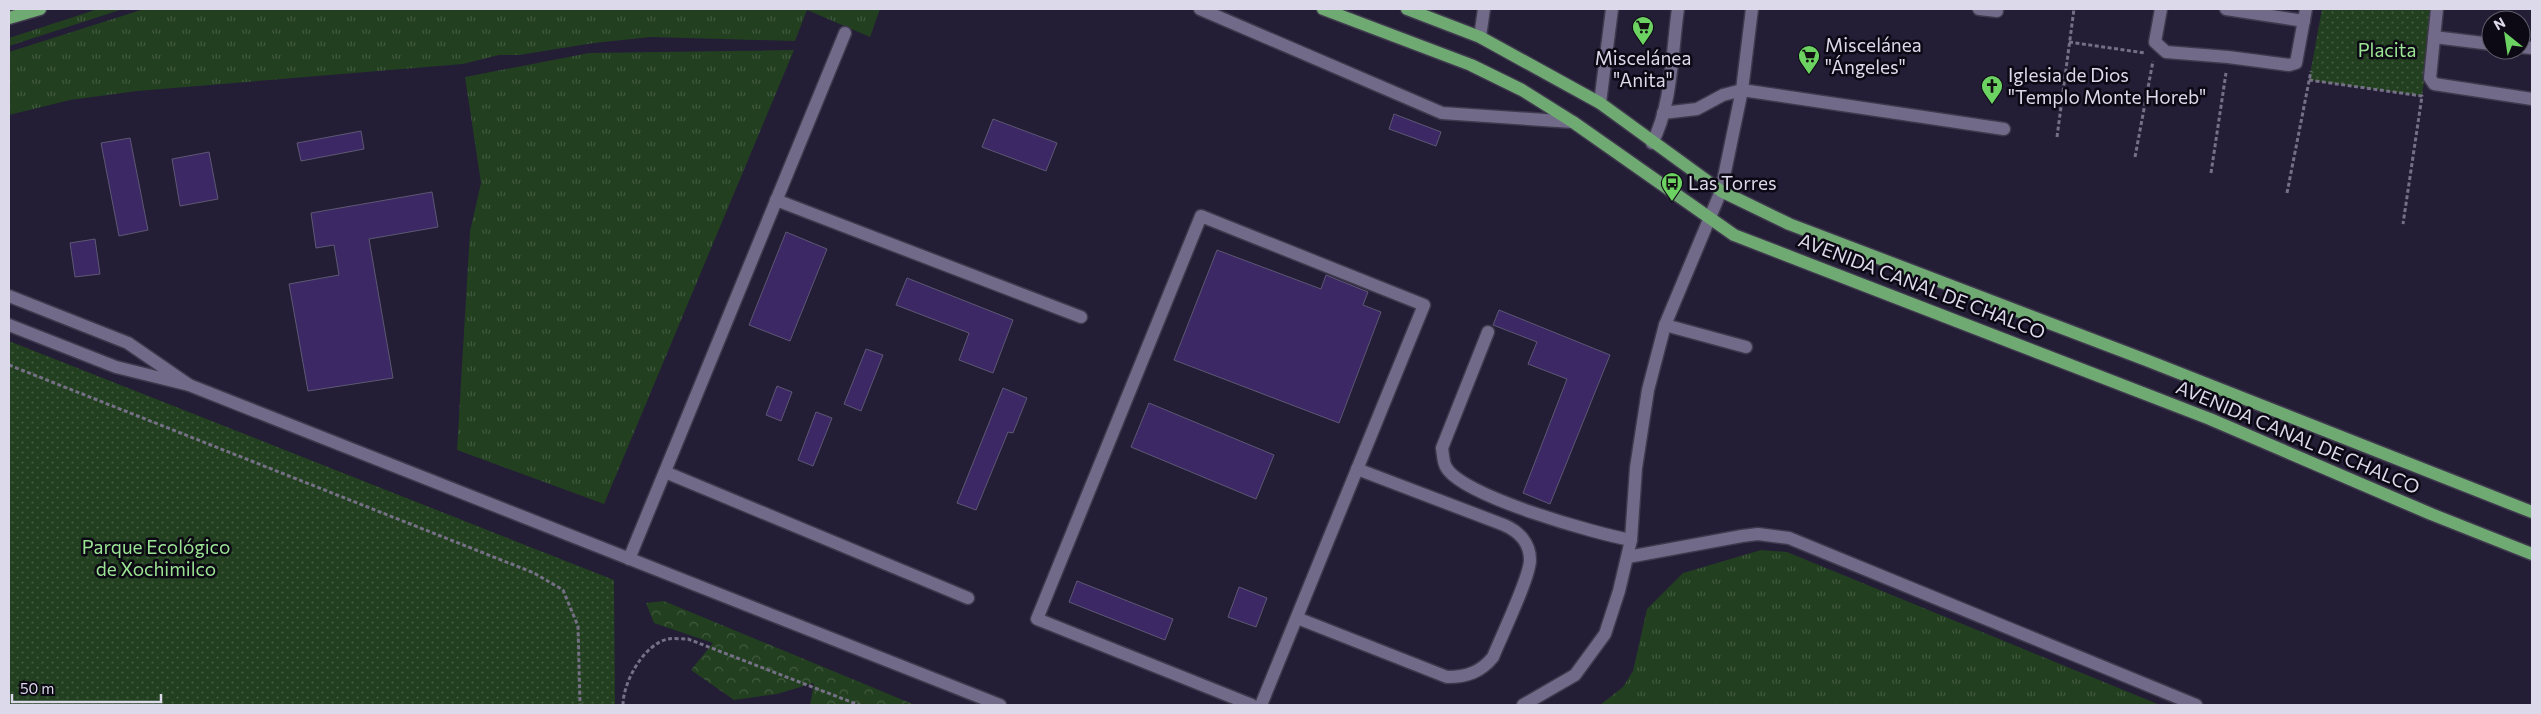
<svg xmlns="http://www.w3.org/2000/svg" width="2541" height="714" viewBox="0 0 2541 714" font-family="Commissioner,sans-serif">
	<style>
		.grass { fill: url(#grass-tufts) }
		.forest { fill: url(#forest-crowns) }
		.park { fill: url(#park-dots) }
		.building { fill: #3b2864; stroke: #5e5874 }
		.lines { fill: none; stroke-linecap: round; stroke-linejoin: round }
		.minor-casing { stroke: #3f394d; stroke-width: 15 }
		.major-casing { stroke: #3f394d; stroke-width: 15 }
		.path { stroke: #757086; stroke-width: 3; stroke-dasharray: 4 2.5; stroke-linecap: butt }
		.minor { stroke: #716a88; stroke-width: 12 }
		.major { stroke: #70aa73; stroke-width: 12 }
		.labels { text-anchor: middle; stroke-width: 5; stroke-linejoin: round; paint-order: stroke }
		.poi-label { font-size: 19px; fill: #dcd9ea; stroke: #0c0914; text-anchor: start }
		.park-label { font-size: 19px; fill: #9be493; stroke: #0c0914 }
		.street-label { font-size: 19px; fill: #dcd9ea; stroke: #0c0914 }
	</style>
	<defs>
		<pattern id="grass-tufts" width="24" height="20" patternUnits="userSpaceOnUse" patternTransform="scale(1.25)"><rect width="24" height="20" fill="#223f1f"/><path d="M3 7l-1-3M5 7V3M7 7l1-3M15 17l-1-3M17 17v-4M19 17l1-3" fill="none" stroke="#425a40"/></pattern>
		<pattern id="forest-crowns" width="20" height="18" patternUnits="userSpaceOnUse" patternTransform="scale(1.25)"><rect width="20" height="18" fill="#223f1f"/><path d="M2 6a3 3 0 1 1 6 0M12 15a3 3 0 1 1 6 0" fill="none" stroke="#425a40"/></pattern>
		<pattern id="park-dots" width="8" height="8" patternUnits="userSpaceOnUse" patternTransform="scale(1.25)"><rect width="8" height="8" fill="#223f1f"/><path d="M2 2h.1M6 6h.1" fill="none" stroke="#425a40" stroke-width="1.8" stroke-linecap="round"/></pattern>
	</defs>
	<rect width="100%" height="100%" fill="#231d36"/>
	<g class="grass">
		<polygon points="98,9 123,9 9,46 9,38"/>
		<polygon points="144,9 880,9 870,37 807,10 795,41 651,37 594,43 519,55 499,55 463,64 137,91 70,100 9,115 9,52"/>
		<polygon points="794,50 604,504 457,450 470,231 481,183 465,77 589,53"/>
		<polygon points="1761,550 1787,552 2160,705 1600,705 1623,687 1633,671 1647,609 1683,573"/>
	</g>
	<polygon class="forest" points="664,601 915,705 810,705 814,683 777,694 734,700 691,670 713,643 654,623 646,603"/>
	<g class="park">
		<polygon points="2322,9 2434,10 2422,96 2309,80"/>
		<polygon points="9,341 614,580 615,705 9,705"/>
	</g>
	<g class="building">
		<polygon points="1394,114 1441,132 1436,146 1389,129"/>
		<polygon points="993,119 1057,143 1046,171 982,147"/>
		<polygon points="361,131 364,149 301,161 297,143"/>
		<polygon points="130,138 148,230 119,236 101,143"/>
		<polygon points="209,152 218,199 180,206 172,159"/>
		<polygon points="432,192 438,227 369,239 393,378 308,391 289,284 339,275 334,245 316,248 311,213"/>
		<polygon points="786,232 827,249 790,341 749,325"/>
		<polygon points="95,239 100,274 75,277 70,243"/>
		<polygon points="1217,250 1321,289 1326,275 1368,292 1363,305 1381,312 1339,423 1174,360"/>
		<polygon points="907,278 1013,320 993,373 959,360 969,333 896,305"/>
		<polygon points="1499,310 1610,355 1550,504 1523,493 1567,379 1528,364 1537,342 1493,325"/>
		<polygon points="866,349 883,355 861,411 844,404"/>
		<polygon points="777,386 792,392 781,421 766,415"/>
		<polygon points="1003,388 1027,398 1013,433 1008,432 976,510 957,503"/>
		<polygon points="1149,403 1274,455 1256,499 1131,447"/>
		<polygon points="816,412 832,418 813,466 798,460"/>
		<polygon points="1077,581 1173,619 1165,640 1069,602"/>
		<polygon points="1239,587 1267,598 1256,627 1228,617"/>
	</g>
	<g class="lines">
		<g class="minor-casing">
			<g id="minor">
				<polyline points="1200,9 1442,113 1573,122"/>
				<polyline points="1979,9 1997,11"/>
				<polyline points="2161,9 2155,42 2166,52 2228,57 2289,65 2296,63 2306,9"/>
				<polyline points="2226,9 2304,21"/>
				<polyline points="2437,9 2430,78 2434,84 2532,99"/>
				<polyline points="1480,37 1484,9"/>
				<polyline points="2434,37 2491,44"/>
				<polyline points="2521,47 2532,48"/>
				<polyline points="1600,103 1612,9"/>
				<polyline points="1663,113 1697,109 1723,95 1742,90 2004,129"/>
				<path d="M1652 143C1672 107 1672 50 1678 9"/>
				<polyline points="776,200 1081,317"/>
				<polyline points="9,296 128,343 189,385 116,367 9,325"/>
				<polyline points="1665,325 1746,347"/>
				<path d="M1488 332 1442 448C1443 454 1443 462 1446 467 1461 496 1597 534 1631 540"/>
				<polyline points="189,385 1000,705"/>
				<polyline points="665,472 968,598"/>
				<polyline points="1628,557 1742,536 1758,534 1789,538 2196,705"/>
				<polyline points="629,559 845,33"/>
				<path d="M1297 618 1447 677C1467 677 1481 672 1493 657 1501 637 1530 577 1530 560 1530 542 1518 531 1504 525L1357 469"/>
				<polyline points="1252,705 1037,619 1201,216 1424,305 1261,705"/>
				<polyline points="1523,705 1575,675 1605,634 1619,591 1631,540 1636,468 1648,390 1665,325 1721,191 1742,90 1752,9"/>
			</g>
		</g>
		<g class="major-casing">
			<g id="major">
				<polyline points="1323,9 1471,65 1522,90 1573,122 1734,235 2210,419 2431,514 2532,554"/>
				<polyline points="1407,9 1480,37 1600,103 1721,191 1789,224 2146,360 2532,512"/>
				<polyline points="9,18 40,9"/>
			</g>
		</g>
		<g class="path">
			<polyline points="2069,42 2145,53"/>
			<polyline points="2309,80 2422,96 2403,224"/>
			<polyline points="2057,137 2074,9"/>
			<polyline points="2135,157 2153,61"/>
			<polyline points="2211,173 2226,73"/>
			<polyline points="2287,193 2311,71"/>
			<polyline points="9,365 534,573 563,590 578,626 580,705"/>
			<path d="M623 705C623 682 644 644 668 639 674 638 682 639 688 639L859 705"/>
		</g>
		<use href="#minor" class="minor"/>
		<use href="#major" class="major"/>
	</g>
	<defs>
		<g id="supermarket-pin" transform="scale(1.125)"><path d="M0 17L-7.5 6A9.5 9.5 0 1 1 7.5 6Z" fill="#6cd362" stroke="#0c0914"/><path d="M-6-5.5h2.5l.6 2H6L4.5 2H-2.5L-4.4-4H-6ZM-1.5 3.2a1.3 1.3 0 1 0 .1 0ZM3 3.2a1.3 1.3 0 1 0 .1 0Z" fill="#111"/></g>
		<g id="church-pin" transform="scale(1.125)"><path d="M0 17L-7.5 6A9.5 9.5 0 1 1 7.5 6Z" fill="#6cd362" stroke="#0c0914"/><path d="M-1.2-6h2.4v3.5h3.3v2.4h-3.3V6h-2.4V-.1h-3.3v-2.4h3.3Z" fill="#111"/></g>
		<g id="bus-pin" transform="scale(1.125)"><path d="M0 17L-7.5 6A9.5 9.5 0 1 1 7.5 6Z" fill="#6cd362" stroke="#0c0914"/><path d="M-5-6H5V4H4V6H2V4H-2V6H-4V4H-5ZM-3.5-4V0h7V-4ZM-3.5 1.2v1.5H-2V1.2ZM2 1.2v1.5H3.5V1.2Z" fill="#111"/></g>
	</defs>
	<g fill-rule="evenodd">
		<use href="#supermarket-pin" x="1643" y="27"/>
		<use href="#supermarket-pin" x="1809" y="56"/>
		<use href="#church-pin" x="1992" y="86"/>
		<use href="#bus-pin" x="1672" y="183"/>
	</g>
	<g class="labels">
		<g class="poi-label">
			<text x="1825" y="52">Miscelánea<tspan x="1825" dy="22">"Ángeles"</tspan></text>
			<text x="1643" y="65" text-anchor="middle">Miscelánea<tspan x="1643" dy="22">"Anita"</tspan></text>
			<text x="2008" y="82">Iglesia de Dios<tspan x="2008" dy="22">"Templo Monte Horeb"</tspan></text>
			<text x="1688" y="190">Las Torres</text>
		</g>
		<g class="park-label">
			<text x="2387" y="57">Placita</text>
			<text x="156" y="554">Parque Ecológico<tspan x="156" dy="22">de Xochimilco</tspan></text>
		</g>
		<g class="street-label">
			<text transform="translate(1922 286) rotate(21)" y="7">AVENIDA CANAL DE CHALCO</text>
			<text transform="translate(2298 437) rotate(23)" y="7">AVENIDA CANAL DE CHALCO</text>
		</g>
	</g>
	<rect width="2541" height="714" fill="none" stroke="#dcd9ea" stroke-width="20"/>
	<g transform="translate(2506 35) rotate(330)"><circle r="24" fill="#0c0914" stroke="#5f5c6a"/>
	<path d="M0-4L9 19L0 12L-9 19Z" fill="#6cd362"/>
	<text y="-8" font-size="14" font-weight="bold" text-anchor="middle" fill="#dcd9ea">N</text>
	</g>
	<path d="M12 694v8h149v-8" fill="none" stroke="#dcd9ea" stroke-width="2.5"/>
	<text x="20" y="694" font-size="15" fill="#dcd9ea" stroke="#0c0914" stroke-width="4" paint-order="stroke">50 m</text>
</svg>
